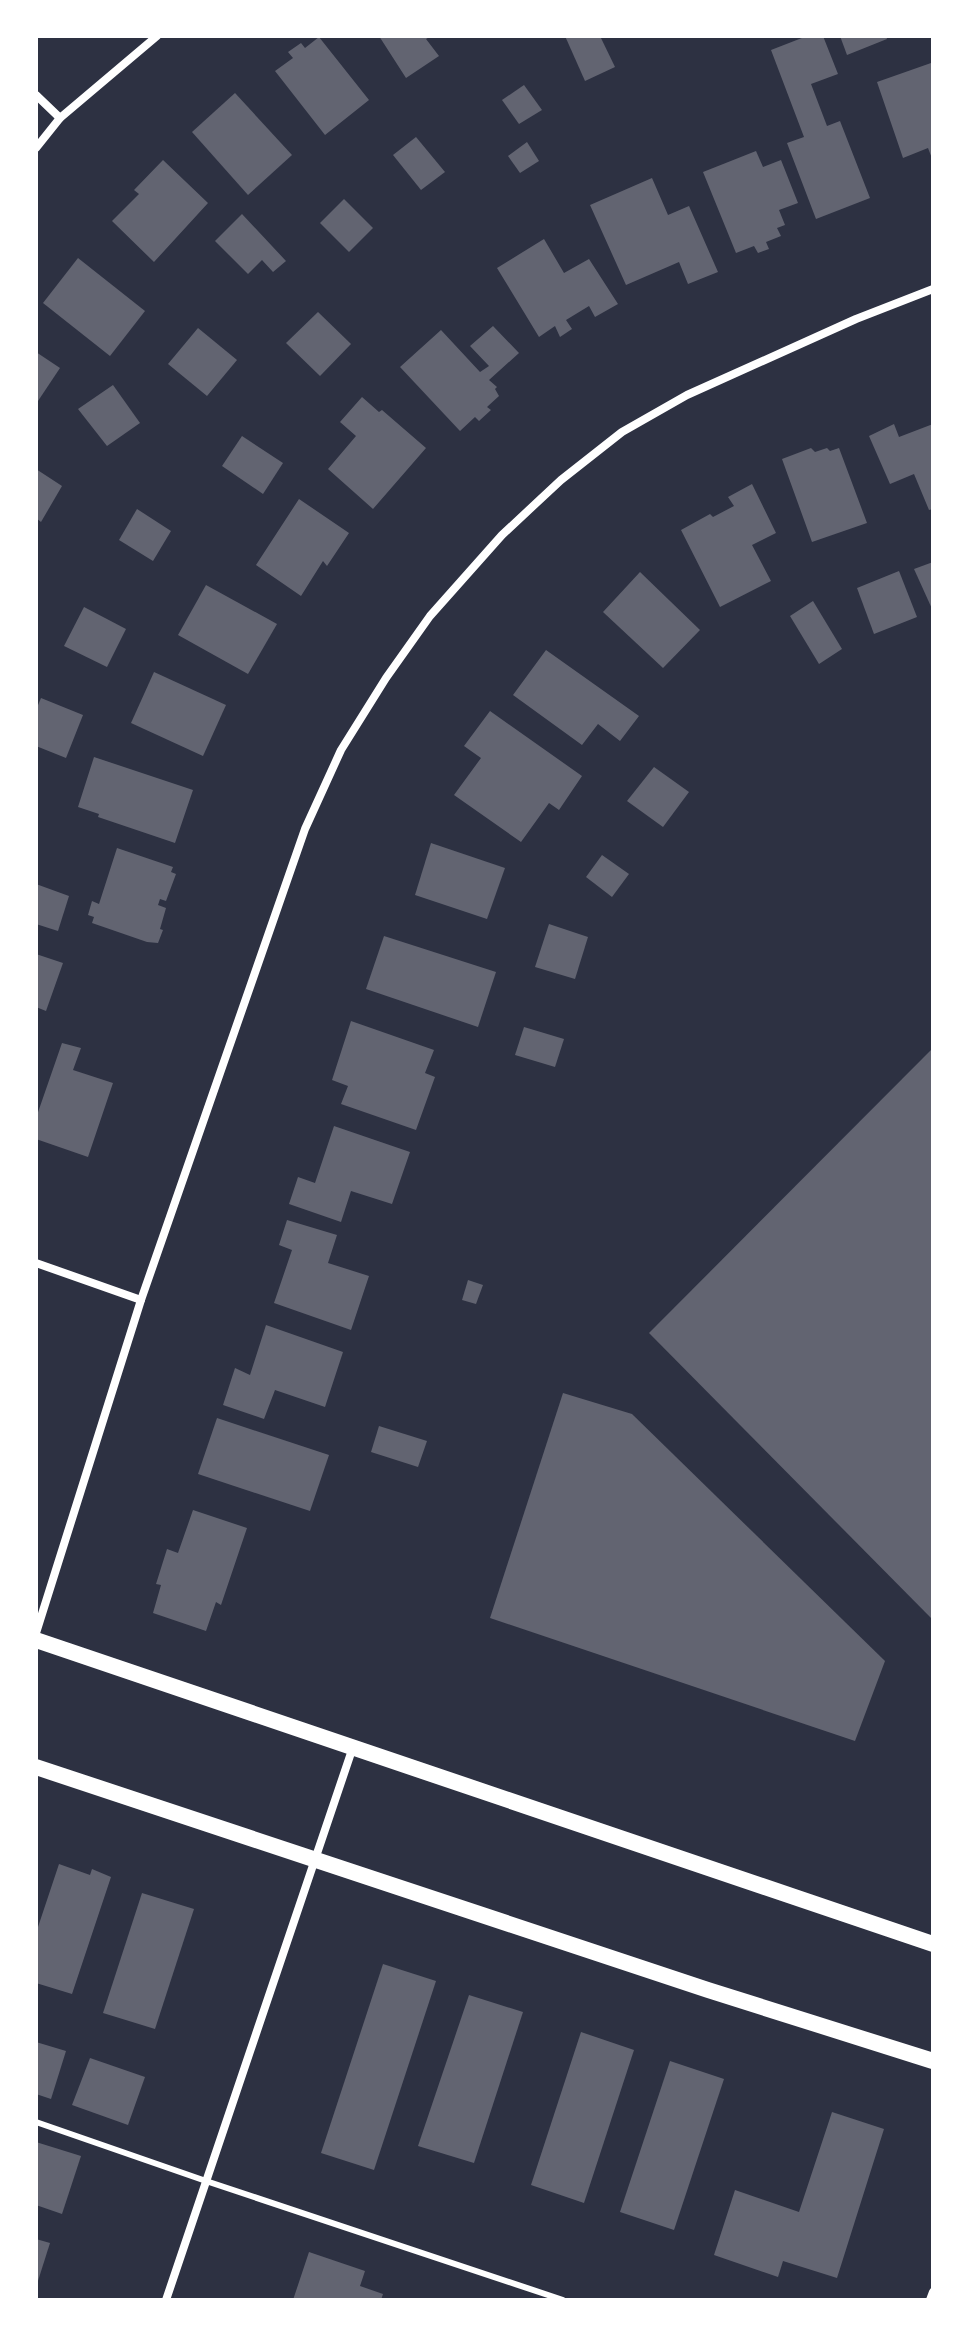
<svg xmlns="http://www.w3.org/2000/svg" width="969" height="2336" viewBox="0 0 969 2336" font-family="Montserrat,sans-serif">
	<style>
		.building { fill: #626471 }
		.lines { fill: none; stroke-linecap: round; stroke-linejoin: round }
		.service { stroke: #fff; stroke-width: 6 }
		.minor { stroke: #fff; stroke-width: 8 }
		.secondary { stroke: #fff; stroke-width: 16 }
	</style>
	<rect width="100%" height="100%" fill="#2d3142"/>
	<g class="building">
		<polygon points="379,36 431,36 426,39 439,56 406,78"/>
		<polygon points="565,36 600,36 615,67 585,81"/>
		<polygon points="807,36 823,36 838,74 811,84 827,126 840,121 870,198 816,219 787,143 804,137 771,50"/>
		<polygon points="840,36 886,36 887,39 847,55"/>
		<polygon points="319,37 369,100 325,135 275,71 293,58 288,52 301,43 305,48"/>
		<polygon points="931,63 933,68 933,161 928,148 903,158 877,82"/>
		<polygon points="524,85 542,110 519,124 502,100"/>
		<polygon points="235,93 292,155 248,195 192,132"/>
		<polygon points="416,137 445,172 421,190 393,155"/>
		<polygon points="527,142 539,161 520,173 508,156"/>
		<polygon points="756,151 763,167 781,160 798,203 779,210 785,225 777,228 781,236 766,242 769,249 758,253 754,246 736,253 703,172"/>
		<polygon points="163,160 208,203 154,262 112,221 139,194 134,190"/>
		<polygon points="652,178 668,215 689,206 718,272 688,284 679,262 626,285 590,205"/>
		<polygon points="344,199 373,228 349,252 320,223"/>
		<polygon points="242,214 286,261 273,272 262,260 248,274 215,241"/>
		<polygon points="544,239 564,273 589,259 618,304 595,317 589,306 566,320 572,329 560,337 555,326 539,337 497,268"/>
		<polygon points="78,258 145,311 110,356 43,303"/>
		<polygon points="318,312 351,344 320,376 286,343"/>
		<polygon points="493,326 519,353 489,380 497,387 495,389 499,396 487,407 491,410 479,421 475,417 460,431 400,367 441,330 480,372 489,366 470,346"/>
		<polygon points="198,328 237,360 207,396 168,364"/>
		<polygon points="36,352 60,368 36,404"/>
		<polygon points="113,385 140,423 107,446 78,409"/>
		<polygon points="362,397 379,412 382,410 426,448 373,509 328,469 356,436 340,422"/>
		<polygon points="894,424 899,437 933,424 933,509 929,510 914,474 890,484 869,436"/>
		<polygon points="242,436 283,463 263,494 222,466"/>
		<polygon points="811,448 815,452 827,448 830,451 839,448 867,523 812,542 782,459"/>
		<polygon points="36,469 62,486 41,522 36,518"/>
		<polygon points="752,484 776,533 752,545 771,581 720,607 681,530 710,514 713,517 734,506 728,497"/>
		<polygon points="299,499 349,533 327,566 323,561 301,596 256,565"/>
		<polygon points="137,509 171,531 153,561 119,540"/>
		<polygon points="933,562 933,611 914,569"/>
		<polygon points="899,571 917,617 874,634 857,588"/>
		<polygon points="640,572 700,630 663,668 603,612"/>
		<polygon points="206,585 277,624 248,674 178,635"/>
		<polygon points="813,601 842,649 819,664 790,616"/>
		<polygon points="84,607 126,629 107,667 64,646"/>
		<polygon points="546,650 639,716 620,741 598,724 582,745 513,695"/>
		<polygon points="154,672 226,705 203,756 131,723"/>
		<polygon points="41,698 83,715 66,758 36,746 36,710"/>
		<polygon points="490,711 582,776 559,810 549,803 521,842 454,795 481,758 464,746"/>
		<polygon points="94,757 193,790 175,843 98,817 99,814 78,807"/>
		<polygon points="654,767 689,792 663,827 627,801"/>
		<polygon points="431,843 505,868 487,919 415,895"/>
		<polygon points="117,848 173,867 171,872 176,874 166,901 160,899 158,905 166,908 160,929 163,930 158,943 147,942 92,923 94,917 88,915 92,901 99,904"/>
		<polygon points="602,855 629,874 612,897 586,877"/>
		<polygon points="36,884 69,896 58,931 36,924"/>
		<polygon points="549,924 588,937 575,979 535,967"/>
		<polygon points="384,936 496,972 478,1027 366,989"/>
		<polygon points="36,954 63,963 46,1011 36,1007"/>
		<polygon points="351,1021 434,1050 425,1073 435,1077 416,1130 341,1104 348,1086 332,1080"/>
		<polygon points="524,1027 564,1039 555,1067 515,1055"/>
		<polygon points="62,1043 81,1048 73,1070 113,1083 88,1157 36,1139 36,1118"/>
		<polygon points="933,1048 933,1620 649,1333"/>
		<polygon points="334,1126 410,1152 392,1204 351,1191 341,1222 289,1204 298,1177 315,1183"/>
		<polygon points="287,1220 337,1235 328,1263 369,1276 351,1330 274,1303 292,1250 279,1245"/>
		<polygon points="468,1280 483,1285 476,1304 462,1300"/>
		<polygon points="266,1325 343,1352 325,1407 275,1390 264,1419 223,1405 235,1368 250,1375"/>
		<polygon points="563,1393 632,1414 885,1661 855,1741 490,1618"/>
		<polygon points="217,1418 329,1455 310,1511 198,1474"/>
		<polygon points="379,1426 427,1441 418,1467 371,1452"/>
		<polygon points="193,1510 247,1528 221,1605 216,1602 206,1631 153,1613 161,1585 156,1584 167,1549 178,1553"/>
		<polygon points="59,1864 90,1875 92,1869 111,1877 72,1994 36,1983 36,1933"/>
		<polygon points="142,1893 194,1909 155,2029 103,2013"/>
		<polygon points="383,1964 436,1981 374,2170 321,2153"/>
		<polygon points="469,1995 523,2012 474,2163 418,2146"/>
		<polygon points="581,2032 634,2050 584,2203 531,2185"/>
		<polygon points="36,2042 66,2051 51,2099 36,2094"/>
		<polygon points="90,2058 145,2077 128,2125 72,2105"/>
		<polygon points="670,2061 724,2079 674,2230 620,2212"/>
		<polygon points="832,2112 884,2129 837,2278 783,2261 778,2277 714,2255 735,2190 799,2212"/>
		<polygon points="36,2142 81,2156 62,2214 36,2205"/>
		<polygon points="36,2239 50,2243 37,2284 36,2284"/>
		<polygon points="309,2252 365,2271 360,2286 383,2294 381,2300 293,2300"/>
	</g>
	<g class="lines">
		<polyline class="service" points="36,2122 206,2181 563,2300"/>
		<g class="minor">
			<polyline points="36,95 60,118"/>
			<polyline points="36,148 60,118 157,36"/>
			<polyline points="36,1263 141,1300"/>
			<polyline points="36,1633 141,1300 305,829 341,750 386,678 430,616 502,535 561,480 622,432 687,395 856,319 933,289"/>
			<polyline points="166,2300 353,1747"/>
			<polyline points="930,2300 933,2292"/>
		</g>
		<g class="secondary">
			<polyline points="36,1640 933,1944"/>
			<polyline points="36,1767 708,1990 933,2061"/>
		</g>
	</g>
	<rect width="969" height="2336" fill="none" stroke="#ffffff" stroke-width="76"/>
</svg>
